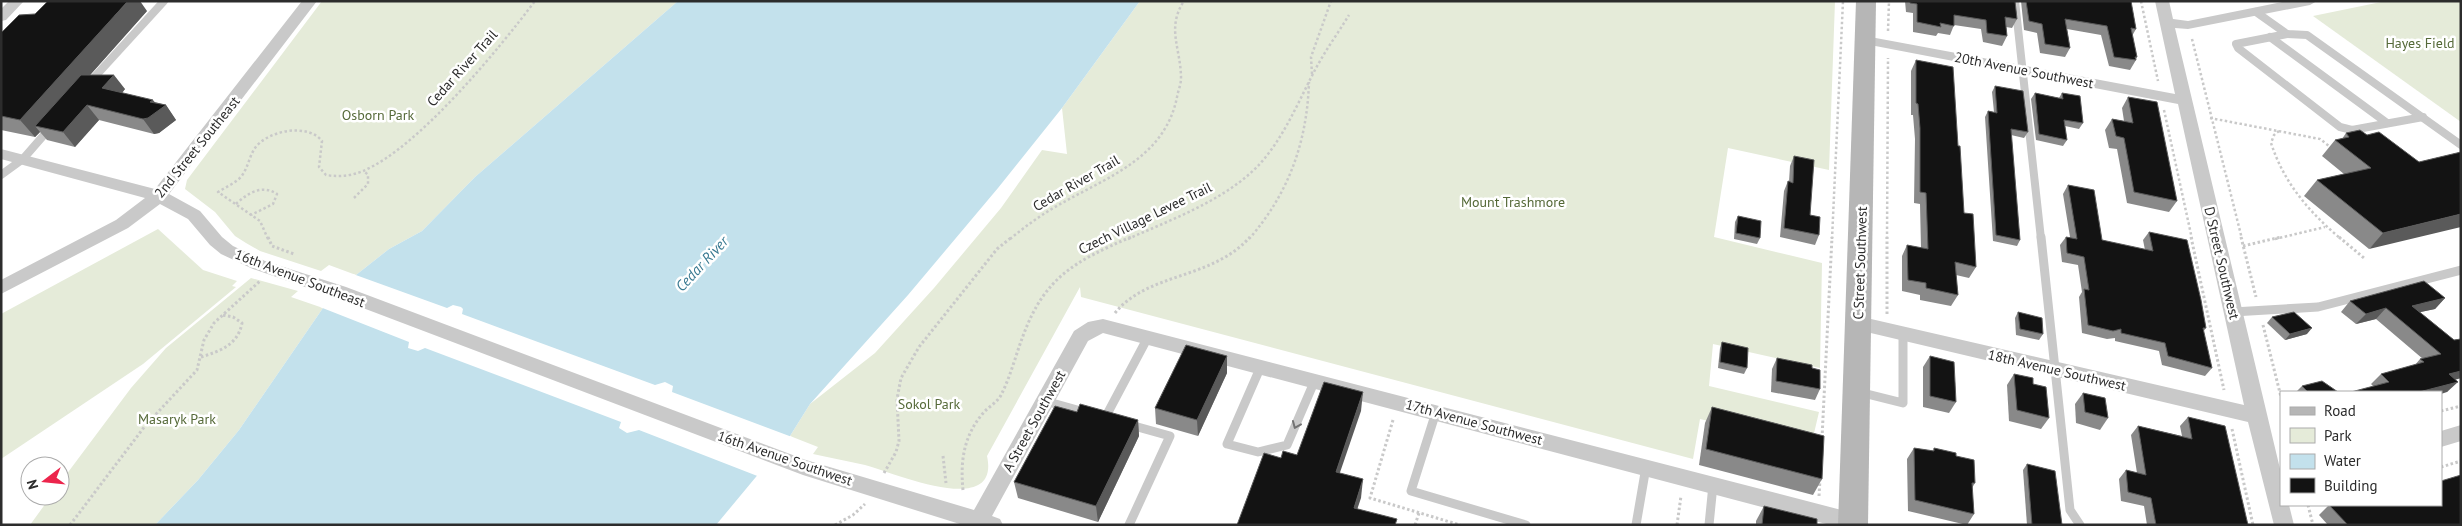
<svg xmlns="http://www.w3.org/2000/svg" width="2462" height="526" viewBox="0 0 2462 526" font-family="'PT Sans',sans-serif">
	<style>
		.green { fill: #e5ebd9 }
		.water { fill: #c3e1ec }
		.pier { fill: #fff }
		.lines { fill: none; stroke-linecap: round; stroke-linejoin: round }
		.path-far1 { stroke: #c9c9c9; stroke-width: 2.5; stroke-dasharray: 2.5 2.5; stroke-linecap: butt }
		.path { stroke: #c9c9c9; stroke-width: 3; stroke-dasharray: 2.5 2.5; stroke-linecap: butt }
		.lane-far1 { stroke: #c9c9c9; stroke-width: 8 }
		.lane { stroke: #c9c9c9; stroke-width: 9 }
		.street { fill: #c9c9c9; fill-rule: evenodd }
		.secondary { fill: #b6b6b6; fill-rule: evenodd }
		.wall { fill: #898989 }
		.shaded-wall { fill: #5a5a5a }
		.building { fill: #131313; stroke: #5a5a5a }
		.oneway { stroke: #737373 }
		.labels { text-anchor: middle; stroke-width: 5; stroke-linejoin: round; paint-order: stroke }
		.park-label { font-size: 14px; fill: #556938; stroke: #fff }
		.street-label { font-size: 14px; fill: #2c2c2c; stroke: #fff }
		.water-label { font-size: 15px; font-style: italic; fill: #387991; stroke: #fff }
	</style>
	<rect width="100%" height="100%" fill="#fff"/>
	<g class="green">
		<polygon points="322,1 678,1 475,177 422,231 389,249 356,275 329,265 321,271 260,251 246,243 235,236 215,212 185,189 187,180 193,172"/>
		<path d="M1140 1H1835L1829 170 1728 148 1714 237 1822 263 1820 368 1713 344 1709 386 1819 412 1811 446 1700 419 1693 459 1081 297 1080 287 987 456C1001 520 892 472 865 465 848 461 830 458 813 454L818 447 790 436 810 404 875 353 934 288 1001 208 1042 150 1067 154 1062 108Z"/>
		<polygon points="2386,1 2461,1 2461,122 2313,16"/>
		<polygon points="158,229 203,270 237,281 232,286 236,287 143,364 1,459 1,314"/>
		<polygon points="251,278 298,291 291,297 323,308 239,430 198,480 155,525 30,525 51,496 60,496 60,483 131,388 166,348"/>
	</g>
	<polygon class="water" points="678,1 1140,1 1062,108 998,188 908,295 810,404 790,436 716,525 155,525 198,480 239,430 323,308 356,275 389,249 422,231 475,177"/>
	<polygon class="pier" points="353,274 447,308 453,305 461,307 463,309 462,314 655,385 665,382 673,386 672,392 792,437 760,477 639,430 627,433 619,428 621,422 425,348 418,351 408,348 409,342 320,307"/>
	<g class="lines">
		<g class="path-far1">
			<polyline points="2141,1 2158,81"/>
			<polyline points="1888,31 1889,1"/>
			<polyline points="2192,39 2242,239"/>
			<polyline points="1312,74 1311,57 1331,1"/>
			<polyline points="2164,110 2192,239"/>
			<polyline points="2210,118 2320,139 2333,149"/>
			<path d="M2279 131 2274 135 2271 143C2284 183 2309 212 2341 239"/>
			<polyline points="354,198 368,184 368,175 364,171"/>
			<path d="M236 204C248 193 262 184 277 194L273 204 251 215"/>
			<path d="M268 239 260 221 218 192C226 187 235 183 241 177 248 168 249 157 255 148 268 130 308 123 322 141L319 167 326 175C339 177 351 176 363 171 418 148 498 50 535 1"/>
			<path d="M1010 239C1027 225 1045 212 1064 202 1110 176 1165 157 1177 97 1178 91 1181 85 1181 78 1181 49 1166 28 1184 1"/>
			<path d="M1128 239C1168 221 1212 205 1246 177 1279 150 1295 108 1315 70 1325 51 1338 33 1349 15"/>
			<path d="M1249 239C1289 193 1307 142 1309 82"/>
			<polyline points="1832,239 1843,1"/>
			<polyline points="1887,239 1888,58"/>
			<polyline points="2275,239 2325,227"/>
		</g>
		<g class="path">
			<polyline points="268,237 272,246 294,254"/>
			<polyline points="2191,237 2224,390"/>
			<polyline points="2241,237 2256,297"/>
			<polyline points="2339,237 2364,258"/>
			<polyline points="2243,246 2281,237"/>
			<path d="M1115 313C1148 272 1212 280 1250 237"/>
			<polyline points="1887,314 1887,237"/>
			<polyline points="2263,325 2281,397"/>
			<path d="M201 357C220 351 238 345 242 323L233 317 222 315"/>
			<polyline points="2441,411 2461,406"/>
			<polyline points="1393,420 1370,498 1460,525"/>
			<polyline points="2232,429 2253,525"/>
			<polyline points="1822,438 1832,237"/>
			<polyline points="943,456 946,483"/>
			<polyline points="2441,467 2461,461"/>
			<polyline points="884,473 896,452 899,441 897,399 901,378 919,347 997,249 1012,237"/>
			<path d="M963 490C960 460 964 435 984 412 990 406 999 401 1002 393 1011 375 1016 354 1023 336 1045 276 1076 261 1131 237"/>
			<polyline points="1819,496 1820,479"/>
			<polyline points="2308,505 2313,525"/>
			<polyline points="70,525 145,426 197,370 204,340 214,323 260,281"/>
			<polyline points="835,525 853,515 865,504"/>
			<polyline points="1415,525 1419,513"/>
			<polyline points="1677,525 1681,496"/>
		</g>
		<g class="lane-far1">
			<polyline points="2015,1 2041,239"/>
			<polyline points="2256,12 2287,34 2307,35 2461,145"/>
			<polyline points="2287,34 2236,44 2238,48 2340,127 2352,130 2423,117"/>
			<polyline points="2270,37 2387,123"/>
			<polyline points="90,82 164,1"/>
			<polyline points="1,175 23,159 50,128"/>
		</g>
		<g class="lane">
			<polyline points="2041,237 2070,510 2080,525"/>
			<polyline points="2233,312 2318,307 2461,270"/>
			<polyline points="1261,366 1227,444 1258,452 1287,445 1315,380"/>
			<polyline points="1859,392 1903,403 1903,334"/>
			<polyline points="1045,401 1088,413"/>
			<polyline points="1436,412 1411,491 1526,525"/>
			<polyline points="1105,418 1148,337"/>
			<polyline points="1127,424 1170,436 1129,525"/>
			<polyline points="1636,525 1646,467"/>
			<polyline points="1709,525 1713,485"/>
		</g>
		<g class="street">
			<polygon points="9,1 24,1 6,20 1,21 1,9"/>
			<polygon points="302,1 317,1 169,194 200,211 222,237 233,246 265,261 346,287 806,460 974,510 1074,331 1088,322 1103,319 1853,513 1860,516 1863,522 1862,525 1830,525 1103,333 1088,341 992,516 1000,519 1003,525 963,525 803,475 334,297 253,269 221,254 210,245 188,219 160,204 128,228 1,294 1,280 116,220 145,198 1,159 1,149 155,189"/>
			<polygon points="2155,1 2169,1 2173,19 2188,21 2287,1 2317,1 2310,5 2188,29 2175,28 2281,473 2281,505 2289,505 2294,525 2274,525 2248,422 1858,330 1852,328 1849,323 1852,318 1858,316 2244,405 2178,104 1865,44 1858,40 1865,36 2175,94"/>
			<polygon points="2461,425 2461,441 2441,447 2441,431"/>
		</g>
		<polygon class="secondary" points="1856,1 1876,1 1868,525 1838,525"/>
	</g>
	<g class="wall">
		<polygon points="1905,1 2015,1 2017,19 2012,28 2006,27 2007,36 2002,46 1983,42 1981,29 1954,25 1950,35 1938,33 1936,36 1913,32 1913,13 1906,12"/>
		<polygon points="2021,1 2131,1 2136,29 2132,36 2137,57 2136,60 2130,70 2109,66 2101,35 2067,29 2070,48 2065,57 2040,53 2037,33 2024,30"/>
		<polygon points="147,11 90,75 125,89 122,93 166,105 176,120 159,133 154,134 99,120 75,147 47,140 40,132 35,137 1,130 1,33"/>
		<polygon points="1916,60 1958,146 1964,213 1976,267 1969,278 1956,275 1958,295 1951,306 1920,300 1920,295 1902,291 1902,256 1907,245 1921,248 1920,204 1914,203 1915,139 1913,115 1911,115 1911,71"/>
		<polygon points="1995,86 2028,132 2024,138 2011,135 2020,240 2017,246 1993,241 1985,117 1988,111 1994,112 1992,92"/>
		<polygon points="2035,93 2059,98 2062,93 2083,123 2079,129 2065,126 2067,140 2063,146 2036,140 2031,99"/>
		<polygon points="2128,97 2177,201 2169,212 2127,203 2117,149 2109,148 2105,130 2112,119 2124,121 2122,108"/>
		<polygon points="2346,133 2367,135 2419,162 2461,152 2369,249 2304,196 2317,180 2344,174 2322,156 2335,140 2342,139"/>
		<polygon points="1794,156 1810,215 1819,235 1815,245 1780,237 1784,191 1788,181 1789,182 1790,166"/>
		<polygon points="2068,185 2102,240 2145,250 2143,240 2149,232 2206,328 2203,332 2212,368 2205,376 2162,365 2159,351 2115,341 2115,338 2107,339 2082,333 2079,297 2082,292 2078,265 2062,262 2060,245 2066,237 2070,237 2063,194"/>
		<polygon points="1738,216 1760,238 1757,244 1734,239 1735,222"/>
		<polygon points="2445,298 2435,309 2420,312 2454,340 2461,339 2461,378 2455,379 2447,392 2373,386 2371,384 2381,374 2415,365 2420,359 2423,359 2376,319 2356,324 2341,312 2350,301"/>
		<polygon points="2018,312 2043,334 2039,340 2016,335 2015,318"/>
		<polygon points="2272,317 2307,334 2285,340 2267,323"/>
		<polygon points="1722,342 1747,368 1744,374 1718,368 1720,348"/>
		<polygon points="1227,356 1227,373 1198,436 1156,424 1155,408"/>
		<polygon points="1930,356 1956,402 1949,413 1923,407 1923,367"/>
		<polygon points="1777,358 1812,368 1820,389 1815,400 1771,392 1772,369"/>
		<polygon points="2014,374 2033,384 2049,418 2041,429 2009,421 2007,385"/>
		<polygon points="2302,386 2338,392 2296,392"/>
		<polygon points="2083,393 2108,418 2100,430 2076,423 2075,404"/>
		<polygon points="1712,407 1822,479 1813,495 1699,465 1705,423"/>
		<polygon points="1077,412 1138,420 1139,436 1098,522 1018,498 1014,482"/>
		<polygon points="2188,417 2248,525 2147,525 2144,506 2121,501 2119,479 2126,470 2137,473 2131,435 2138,426 2182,436 2180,426"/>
		<polygon points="1914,448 1933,451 1934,448 1956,456 1975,483 1972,488 1974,514 1967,525 1908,511 1907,459"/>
		<polygon points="2027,464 2062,525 2027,525 2023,470"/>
		<polygon points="2329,505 2461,525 2328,525 2319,515"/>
		<polygon points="1764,506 1817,525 1756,525 1756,521"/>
	</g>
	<g class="shaded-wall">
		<polygon points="128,1 140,1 147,11 43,128 35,126 40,132 35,137 20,120"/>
		<polygon points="114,75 125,89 114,103 102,88"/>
		<polygon points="153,100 160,109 166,105 176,120 159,133 154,134 143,119 150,102"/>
		<polygon points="87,105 99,120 75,147 63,132"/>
		<polygon points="2461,214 2461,227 2369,249 2383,233"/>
		<polygon points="2445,298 2435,309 2402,316 2412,306"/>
		<polygon points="2386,308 2376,319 2356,324 2366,314"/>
		<polygon points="2312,328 2307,334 2285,340 2290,334"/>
		<polygon points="1227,356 1227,373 1198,436 1197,420"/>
		<polygon points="2461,371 2461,378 2438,385 2449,374"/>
		<polygon points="2458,382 2447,392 2441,394 2441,392 2418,392"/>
		<polygon points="1363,392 1361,411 1334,490 1336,472"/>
		<polygon points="1138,420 1139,436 1098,522 1096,506"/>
		<polygon points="1363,479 1361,498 1352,525 1354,508"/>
	</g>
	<g class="building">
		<polygon points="48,1 128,1 20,120 1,116 1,33 19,15 35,14"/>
		<polygon points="1910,1 2015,1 2017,19 2005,17 2007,36 1987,33 1986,20 1954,15 1954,26 1940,23 1941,27 1917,22 1917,4 1910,3"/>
		<polygon points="2026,1 2131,1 2136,29 2131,28 2137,57 2135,57 2136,60 2114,57 2107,26 2065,19 2070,48 2045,44 2042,24 2029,21"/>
		<polygon points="1916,60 1953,67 1958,146 1960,146 1964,213 1973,214 1976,267 1955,262 1958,295 1926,288 1926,283 1908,280 1907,245 1928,249 1926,193 1920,192 1920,128 1918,104 1916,103"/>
		<polygon points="81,75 114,75 102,88 153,100 150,102 166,105 148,118 143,119 87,105 63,132 35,126"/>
		<polygon points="1995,86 2023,91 2028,132 2011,129 2020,240 1996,235 1988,111 1997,113"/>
		<polygon points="2035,93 2063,99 2062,93 2080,96 2083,123 2064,120 2067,140 2039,134"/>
		<polygon points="2128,97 2157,102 2177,201 2134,192 2124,138 2116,136 2112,119 2133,123"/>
		<polygon points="2360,130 2367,135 2379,132 2419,162 2461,152 2461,214 2383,233 2317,180 2371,168 2335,140 2349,137 2346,133"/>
		<polygon points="1794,156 1814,160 1810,215 1820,217 1819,235 1784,228 1788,181 1793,183"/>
		<polygon points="2068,185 2094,190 2102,240 2153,251 2149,232 2187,240 2201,300 2206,328 2203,328 2212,368 2168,356 2165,343 2121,333 2121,329 2113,331 2088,325 2084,289 2089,290 2084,257 2067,253 2066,237 2077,239"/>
		<polygon points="1738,216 1761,221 1760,238 1736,233"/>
		<polygon points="2424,281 2445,298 2412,306 2454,340 2461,339 2461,371 2449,374 2458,382 2419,392 2351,392 2389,382 2381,374 2424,362 2420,359 2441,354 2386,308 2366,314 2350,301"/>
		<polygon points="2018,312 2042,318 2043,334 2020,329"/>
		<polygon points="2294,312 2312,328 2290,334 2272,317"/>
		<polygon points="1722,342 1748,348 1747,368 1720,362"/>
		<polygon points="1186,345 1227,356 1197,420 1155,408"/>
		<polygon points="1930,356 1954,362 1956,402 1930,396"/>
		<polygon points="1777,358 1812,365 1812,368 1820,370 1820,389 1776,381"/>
		<polygon points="2014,374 2033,378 2033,384 2046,387 2049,418 2017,410"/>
		<polygon points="2322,381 2338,392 2308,392 2302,386"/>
		<polygon points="1324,382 1363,392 1336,472 1363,479 1354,508 1397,519 1395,525 1237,525 1264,453 1281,458 1283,451 1297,455"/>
		<polygon points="2083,393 2105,398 2108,418 2085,412"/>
		<polygon points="1080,404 1138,420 1096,506 1014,482 1055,406 1077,412"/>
		<polygon points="1712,407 1824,436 1822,479 1706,449"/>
		<polygon points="2188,417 2225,426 2248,525 2156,525 2151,498 2128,492 2126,470 2146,475 2138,426 2192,439"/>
		<polygon points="1914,448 1934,451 1934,448 1956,453 1956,456 1974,460 1975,483 1972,483 1974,514 1915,500"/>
		<polygon points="2027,464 2055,471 2062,525 2032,525"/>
		<polygon points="2461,475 2461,525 2348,525 2329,505 2441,505 2441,481"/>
		<polygon points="1764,506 1817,519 1817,525 1762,525"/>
	</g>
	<defs><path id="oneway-chevron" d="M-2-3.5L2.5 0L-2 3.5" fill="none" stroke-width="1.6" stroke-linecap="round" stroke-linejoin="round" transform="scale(1.25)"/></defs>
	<use class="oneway" href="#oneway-chevron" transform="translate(1296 425) rotate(113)"/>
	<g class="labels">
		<g class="park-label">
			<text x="2420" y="48">Hayes Field</text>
			<text x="378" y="120">Osborn Park</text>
			<text x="1513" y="207">Mount Trashmore</text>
			<text x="929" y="409">Sokol Park</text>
			<text x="177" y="424">Masaryk Park</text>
		</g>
		<g class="street-label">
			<text transform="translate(462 68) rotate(-48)" y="5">Cedar River Trail</text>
			<text transform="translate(2024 70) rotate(11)" y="5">20th Avenue Southwest</text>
			<text transform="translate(197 147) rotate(-51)" y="5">2nd Street Southeast</text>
			<text transform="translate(1076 183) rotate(-30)" y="5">Cedar River Trail</text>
			<text transform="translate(1145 218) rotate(-26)" y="5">Czech Village Levee Trail</text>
			<text transform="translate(1860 263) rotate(-88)" y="5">C Street Southwest</text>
			<text transform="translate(2222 263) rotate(77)" y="5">D Street Southwest</text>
			<text transform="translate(300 278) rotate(21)" y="5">16th Avenue Southeast</text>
			<text transform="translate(2057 370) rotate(13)" y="5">18th Avenue Southwest</text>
			<text transform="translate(1034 421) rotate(-61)" y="5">A Street Southwest</text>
			<text transform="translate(1474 422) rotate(15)" y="5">17th Avenue Southwest</text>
			<text transform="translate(785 458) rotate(19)" y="5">16th Avenue Southwest</text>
		</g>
		<g class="water-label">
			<text transform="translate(702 264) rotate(-47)" y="5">Cedar River</text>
		</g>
	</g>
	<rect width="2462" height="526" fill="none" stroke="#2c2c2c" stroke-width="5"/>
	<rect x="2280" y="391" width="162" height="115" fill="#ffffff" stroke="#ababab"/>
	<rect x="2290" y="407" width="25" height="8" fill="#b6b6b6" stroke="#ababab"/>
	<text x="2324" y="416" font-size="15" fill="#2c2c2c">Road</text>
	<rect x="2290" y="428" width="25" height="15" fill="#e5ebd9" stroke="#ababab"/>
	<text x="2324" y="441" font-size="15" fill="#2c2c2c">Park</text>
	<rect x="2290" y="454" width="25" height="15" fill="#c3e1ec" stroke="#ababab"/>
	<text x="2324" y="466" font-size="15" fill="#2c2c2c">Water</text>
	<rect x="2290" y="478" width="25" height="15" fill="#131313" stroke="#ababab"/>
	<text x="2324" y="491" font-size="15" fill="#2c2c2c">Building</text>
	<g transform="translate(45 481) rotate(254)"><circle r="24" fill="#ffffff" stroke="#ababab"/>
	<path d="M0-4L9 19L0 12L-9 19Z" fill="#ec254c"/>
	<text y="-8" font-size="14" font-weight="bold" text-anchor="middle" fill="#2c2c2c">N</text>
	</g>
</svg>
